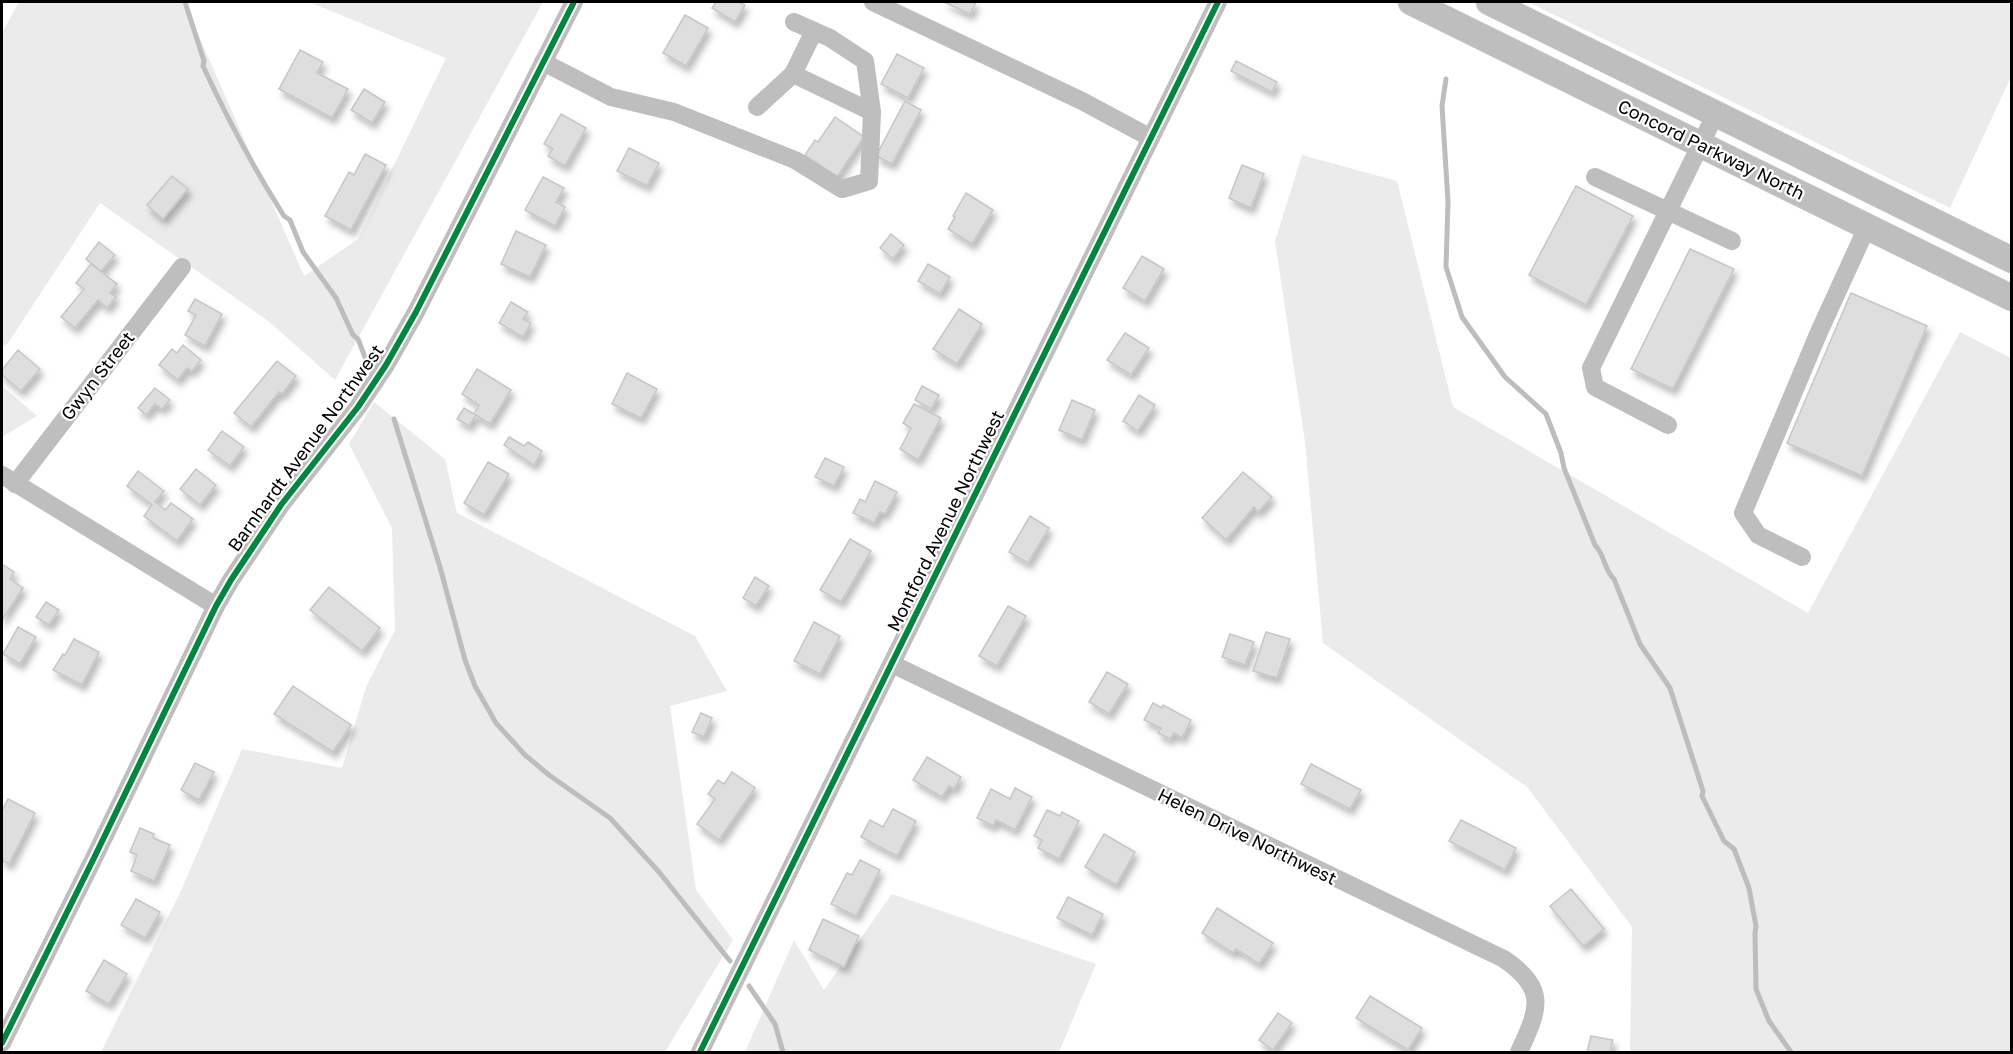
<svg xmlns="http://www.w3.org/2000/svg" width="2013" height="1054" viewBox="0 0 2013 1054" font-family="'Golos Text',sans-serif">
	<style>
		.green { fill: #ebebeb }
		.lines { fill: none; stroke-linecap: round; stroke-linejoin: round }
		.stream { stroke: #bdbdbd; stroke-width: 5 }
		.building { fill: #dedede; stroke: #c6c6c6; stroke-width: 1.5; filter: url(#shadow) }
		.highway-casing { stroke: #dbdbdb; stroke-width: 27 }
		.minor { stroke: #bebebe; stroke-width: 18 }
		.highway { stroke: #bebebe; stroke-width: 26 }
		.cycleway-casing { stroke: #fff; stroke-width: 10 }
		.cycleway { stroke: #00873e; stroke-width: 6 }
		.labels { text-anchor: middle; stroke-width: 4.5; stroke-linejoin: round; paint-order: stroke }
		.street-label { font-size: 18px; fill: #000; stroke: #fff }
	</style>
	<defs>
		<filter id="shadow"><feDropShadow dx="3.5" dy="6" stdDeviation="3" flood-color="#0004"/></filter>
	</defs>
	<rect width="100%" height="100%" fill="#fff"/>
	<g class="green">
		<polygon points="19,2 184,2 304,276 358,239 446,58 309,2 543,2 335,380 267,320 100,203 8,343 2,347 2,33"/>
		<polygon points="1528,2 2011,2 2011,77 1950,208"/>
		<polygon points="1302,155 1397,181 1453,407 1808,613 1960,332 2011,358 2011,1052 1630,1052 1632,927 1527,787 1323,643 1305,442 1275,241"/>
		<polygon points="2,386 37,416 2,437"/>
		<polygon points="374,402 445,459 457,513 695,636 727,691 670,706 696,890 733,940 665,1052 101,1052 180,893 242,749 342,768 366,687 395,630 392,528 349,444"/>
		<polygon points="892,894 1096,964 1059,1052 745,1052 794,940 824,990"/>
	</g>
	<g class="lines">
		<g class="stream">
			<path d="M185 2 204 61 203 66C227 118 253 167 284 216L290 220 303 252 336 298 353 335 358 339 368 365"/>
			<path d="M1446 79 1442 106 1448 201 1446 267 1462 317 1505 377 1546 414 1561 453 1564 468 1595 545C1605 555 1604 570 1614 579L1640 644 1670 688 1703 791 1702 796 1724 841 1734 849 1749 888 1756 926 1755 933 1756 989 1769 1021 1791 1052"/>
			<polyline points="394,419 440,567 465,660 475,686 496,723 525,755 549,775 610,818 659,872 730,961"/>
			<polyline points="749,986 775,1024 783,1052"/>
		</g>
	</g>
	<g class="building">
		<polygon points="716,2 738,2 745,5 735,22 712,8"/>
		<polygon points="944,2 976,2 970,14"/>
		<polygon points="685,15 708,28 686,66 663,53"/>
		<polygon points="300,50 323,62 317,73 348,89 332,118 279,89"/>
		<polygon points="897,54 924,68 908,98 881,84"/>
		<polygon points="1236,61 1277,82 1272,92 1231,71"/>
		<polygon points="364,89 385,102 372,123 351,110"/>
		<polygon points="905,101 921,110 892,164 876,156"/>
		<polygon points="561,114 586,128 565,166 548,156 553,149 544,144"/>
		<polygon points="835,117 864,137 837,177 805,155 815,140 818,142"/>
		<polygon points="629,148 659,163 647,186 617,171"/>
		<polygon points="365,154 386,165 351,230 325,216 349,172 354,175"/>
		<polygon points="1242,165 1264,174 1251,208 1229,198"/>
		<polygon points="172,176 188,189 163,219 147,205"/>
		<polygon points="543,177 564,188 556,202 565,207 555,226 525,210"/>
		<polygon points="1576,186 1633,216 1586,305 1529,275"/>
		<polygon points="966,193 993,210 972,244 948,229 955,217 953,216"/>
		<polygon points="516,231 546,245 530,277 501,264"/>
		<polygon points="891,234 904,245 893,259 880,248"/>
		<polygon points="99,242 115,255 101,271 86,259"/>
		<polygon points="1690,249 1734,269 1673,389 1631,369"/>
		<polygon points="1142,256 1164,269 1145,301 1123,288"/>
		<polygon points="91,264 117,284 110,293 116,297 107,308 98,300 75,328 61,317 84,289 76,283"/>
		<polygon points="928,264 950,277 940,294 918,281"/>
		<polygon points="1851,293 1927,326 1862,476 1787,443"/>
		<polygon points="195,299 222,314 205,346 185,335 196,315 188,311"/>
		<polygon points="511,302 528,312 523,319 531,323 523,337 499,323"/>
		<polygon points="959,309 982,324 957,364 933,349"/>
		<polygon points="1125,333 1149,348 1131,375 1107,360"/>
		<polygon points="183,345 201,360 192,371 187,368 178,380 159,365 172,349 177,353"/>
		<polygon points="18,350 40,369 21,391 2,375 2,370"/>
		<polygon points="277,361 296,376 282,394 279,392 251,427 234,413"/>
		<polygon points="477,369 511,390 490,424 476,415 469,426 457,419 464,408 474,414 479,405 462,394"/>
		<polygon points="627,373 657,389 641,418 612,404"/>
		<polygon points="922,386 939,395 931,409 915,400"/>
		<polygon points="155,388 170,400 162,409 155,404 146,415 138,408"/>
		<polygon points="1139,395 1155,405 1138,431 1123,421"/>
		<polygon points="1072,400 1095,410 1082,440 1059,430"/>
		<polygon points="914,404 941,418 918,460 900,449 911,428 903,423"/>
		<polygon points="222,431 244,447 230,466 208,450"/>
		<polygon points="509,437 524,446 528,442 542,451 534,465 504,445"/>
		<polygon points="825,458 844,467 834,486 815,477"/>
		<polygon points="488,462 509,474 484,515 464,503"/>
		<polygon points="196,469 216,485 200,505 180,489"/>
		<polygon points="138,471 164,491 155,502 165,510 171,503 193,519 177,541 144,516 152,505 127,486"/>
		<polygon points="1243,472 1272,497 1258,512 1254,507 1226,540 1202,518"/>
		<polygon points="875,481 897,492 885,514 880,512 874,523 853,513 860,499 865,502"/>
		<polygon points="1030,516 1049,528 1028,563 1009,552"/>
		<polygon points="850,539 871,551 841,602 820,590"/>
		<polygon points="2,564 14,572 10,579 23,588 2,620"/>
		<polygon points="755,577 769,586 756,606 743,598"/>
		<polygon points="329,587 380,628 362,651 310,610"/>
		<polygon points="46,602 59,610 49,625 36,617"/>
		<polygon points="1008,606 1026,616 997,666 979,656"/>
		<polygon points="814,622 840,636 820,674 794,661"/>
		<polygon points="18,627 36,637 20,664 3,654"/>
		<polygon points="1266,632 1290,639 1277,678 1253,671"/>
		<polygon points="1230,634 1254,642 1245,665 1222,657"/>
		<polygon points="74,639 99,652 82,685 53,670 63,654 65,655"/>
		<polygon points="1107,672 1128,684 1109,714 1089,702"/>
		<polygon points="293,686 351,725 333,752 274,714"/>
		<polygon points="1153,703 1162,708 1163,705 1191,720 1182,738 1174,733 1170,739 1158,733 1161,728 1144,720"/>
		<polygon points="701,713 712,718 704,737 692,732"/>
		<polygon points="927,757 961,777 954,789 949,786 942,797 913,780"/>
		<polygon points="195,763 214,772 199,800 181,790"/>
		<polygon points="1311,764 1361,790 1350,809 1301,784"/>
		<polygon points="732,772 755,788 719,840 697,824 715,799 708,794 718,780 724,784"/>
		<polygon points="1015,788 1032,797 1015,830 996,820 993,826 977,818 991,789 1010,799"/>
		<polygon points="8,799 35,813 9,864 2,860 2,811"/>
		<polygon points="893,809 916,821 897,856 861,837 870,820 883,827"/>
		<polygon points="1047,810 1060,816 1062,812 1079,821 1059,859 1038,848 1042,840 1034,836"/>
		<polygon points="1461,820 1516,848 1505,870 1449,841"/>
		<polygon points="140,828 154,834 153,838 170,845 154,881 131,871 137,855 130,852"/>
		<polygon points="1104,834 1135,852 1116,885 1085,867"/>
		<polygon points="860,860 880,870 856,916 831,904 847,873 852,875"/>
		<polygon points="1571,889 1604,929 1583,946 1550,906"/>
		<polygon points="1068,897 1103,914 1092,935 1057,918"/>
		<polygon points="136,899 160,912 145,938 121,925"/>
		<polygon points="1217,908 1273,943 1259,964 1236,949 1233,953 1202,933"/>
		<polygon points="823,919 859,936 844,967 809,950"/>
		<polygon points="104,960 127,974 109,1004 86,991"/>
		<polygon points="1370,996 1422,1028 1408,1050 1356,1018"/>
		<polygon points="1278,1013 1292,1023 1273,1050 1259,1040"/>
		<polygon points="1591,1036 1613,1040 1610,1052 1587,1052"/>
	</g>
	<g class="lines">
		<g class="highway-casing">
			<g id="highway">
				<polyline points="1411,2 2012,298"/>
				<polyline points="1489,2 2012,260"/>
			</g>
		</g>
		<g class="minor">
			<polyline points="873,2 1082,101 1151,138"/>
			<polyline points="794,22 830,38 865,61 872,112"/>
			<polyline points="543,62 611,97 674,112 795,160 842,189 869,181 872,112 793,74 814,31"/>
			<polyline points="757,107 793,74"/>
			<polyline points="1595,177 1732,241"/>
			<polyline points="1668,425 1595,387 1591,368 1716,113"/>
			<polyline points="2,475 216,606"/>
			<polyline points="15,484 182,267"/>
			<polyline points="1802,557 1758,535 1743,513 1819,332 1867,227"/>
			<path d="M892 664 1504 959C1549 990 1538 1010 1519 1052"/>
			<polyline points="2,1043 93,860 216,606 231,580 281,505 358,407 386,365 416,312 574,2"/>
			<polyline points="700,1052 1218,2"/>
		</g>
		<use href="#highway" class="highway"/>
		<g class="cycleway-casing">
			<g id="cycleway">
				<polyline points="2,1043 93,860 216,606 231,580 281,505 358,407 386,365 416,312 574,2"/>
				<polyline points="700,1052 1218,2"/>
			</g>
		</g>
		<use href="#cycleway" class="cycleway"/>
	</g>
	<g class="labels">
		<g class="street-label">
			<text transform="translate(1711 150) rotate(26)" y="6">Concord Parkway North</text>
			<text transform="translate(98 376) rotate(-52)" y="6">Gwyn Street</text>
			<text transform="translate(306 448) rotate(-54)" y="6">Barnhardt Avenue Northwest</text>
			<text transform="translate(946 521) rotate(-64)" y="6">Montford Avenue Northwest</text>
			<text transform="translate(1247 837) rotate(26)" y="6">Helen Drive Northwest</text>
		</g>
	</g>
	<rect width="2013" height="1054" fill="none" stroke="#000000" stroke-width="6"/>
</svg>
